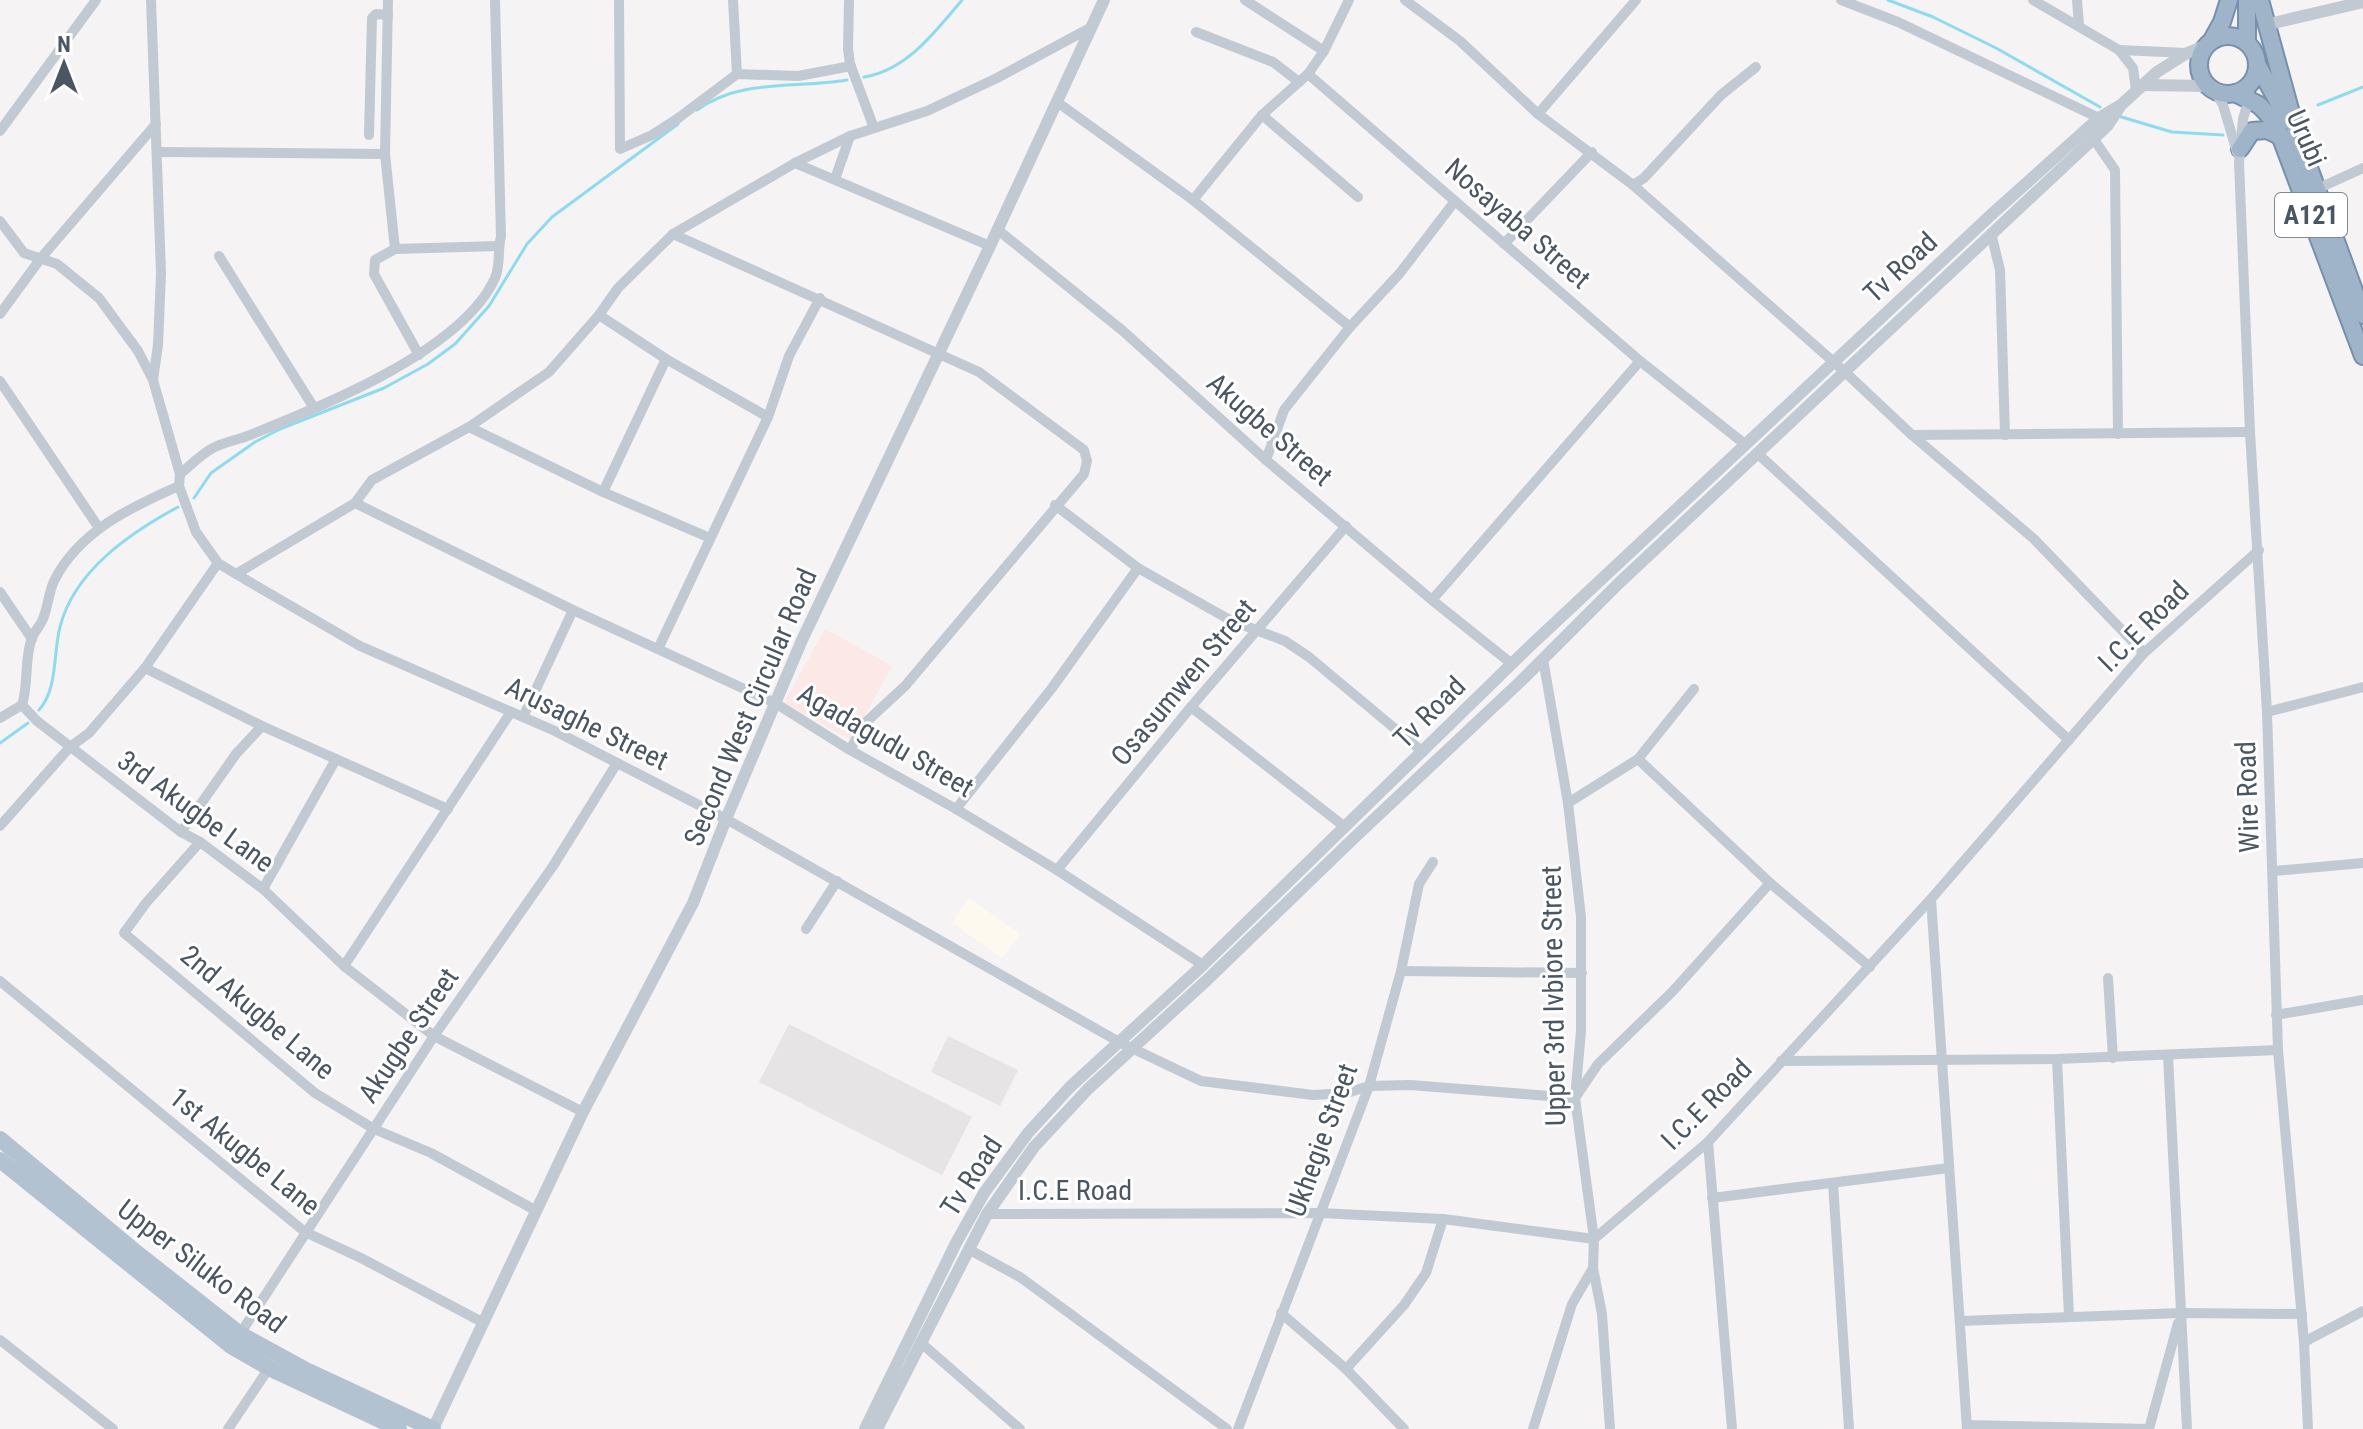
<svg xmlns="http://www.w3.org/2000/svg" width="2363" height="1429" viewBox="0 0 2363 1429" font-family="'Roboto Condensed',sans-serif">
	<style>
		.commercial { fill: #fdf9ef }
		.education { fill: #e6e4e5 }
		.medical { fill: #fce8e6 }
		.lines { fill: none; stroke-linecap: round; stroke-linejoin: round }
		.stream { stroke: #90daee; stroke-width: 3 }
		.trunk-casing { stroke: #7690ad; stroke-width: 20 }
		.minor { stroke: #c1cad2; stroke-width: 10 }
		.tertiary { stroke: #c1cad2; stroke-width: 12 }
		.primary { stroke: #b3c2d1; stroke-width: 16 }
		.trunk { stroke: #9fb4c9; stroke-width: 16 }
		.labels { text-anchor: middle; stroke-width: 6; stroke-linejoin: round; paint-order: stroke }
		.shield { fill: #fff; stroke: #808990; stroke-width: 2 }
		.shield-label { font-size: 26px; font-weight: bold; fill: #4a5661 }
		.street-label { font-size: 28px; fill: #4a5661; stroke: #fff }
	</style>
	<rect width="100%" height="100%" fill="#f5f3f3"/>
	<polygon class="commercial" points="969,898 1020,934 1002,958 952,923"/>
	<g class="education">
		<polygon points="789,1024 972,1117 942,1175 759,1082"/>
		<polygon points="948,1036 1018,1070 1000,1106 931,1072"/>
	</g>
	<polygon class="medical" points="825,629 892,666 851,740 784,703"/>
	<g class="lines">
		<g class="stream">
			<polyline points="1888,0 1933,17 1996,48 2100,107"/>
			<path d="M864 77C907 70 936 31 962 0"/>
			<polyline points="2318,105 2363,87"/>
			<path d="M697 110C741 78 796 89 847 80"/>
			<polyline points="2118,116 2172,132 2223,135"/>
			<polyline points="194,498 211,473 255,442 280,429 384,388 428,364 455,344 489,306 527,244 552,217 678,124"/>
			<path d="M39 710C58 689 53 653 60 627 74 571 130 533 178 507"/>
			<polyline points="0,743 28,723"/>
		</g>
		<g class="trunk-casing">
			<g id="trunk">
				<polyline points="2260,0 2297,135 2363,315"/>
				<circle cx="2228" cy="65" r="29"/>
				<polyline points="2212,40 2222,22 2229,0"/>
				<polyline points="2247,42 2247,0"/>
				<polyline points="2257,64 2288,120"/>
				<polyline points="2235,93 2259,105 2275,122 2363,356"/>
				<polyline points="2240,149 2252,131 2267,130 2282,137"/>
			</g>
		</g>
		<g class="minor">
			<polyline points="151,0 161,273 158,345 153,380 180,474 179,486 196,532 218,563 236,574 360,646 555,731 726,819 1121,1043 1201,1081 1313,1095 1347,1093 1369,1086 1410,1085 1575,1098 1598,1064 1673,991 1770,883"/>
			<polyline points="388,0 385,154 395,249 498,246"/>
			<polyline points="619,0 620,149 652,135 677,119 737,74 798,76 851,66"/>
			<polyline points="733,0 737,74"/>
			<polyline points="849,0 848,49 850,64 874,128"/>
			<polyline points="1245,0 1324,51"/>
			<polyline points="1405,0 1460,41 1538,114 1633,185 1845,372 1912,435 2034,539 2144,653"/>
			<polyline points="1841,0 1898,22 2099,118"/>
			<polyline points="2033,0 2119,50 2133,68 2136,90"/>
			<polyline points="2077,0 2079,25"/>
			<polyline points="1196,32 1273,62 1299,82"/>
			<polyline points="2119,50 2187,53"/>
			<polyline points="1308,74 1324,51 1349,0"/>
			<polyline points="2248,86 2249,99 2243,119 2239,162 2250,432 2267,712 2278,1050 2304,1342 2308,1429"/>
			<polyline points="2214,90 2223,105 2237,152"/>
			<polyline points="1057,102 1193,200 1350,327"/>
			<polyline points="1538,114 1636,0"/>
			<polyline points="1262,115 1358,197"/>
			<polyline points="0,131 96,0"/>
			<polyline points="369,135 372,18 376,14 388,15"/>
			<polyline points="2093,138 2115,170 2118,434"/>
			<polyline points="158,152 385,154"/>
			<polyline points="795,163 990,246"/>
			<polyline points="835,179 850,136"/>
			<polyline points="1633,185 1644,178 1721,95 1756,67"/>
			<polyline points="2317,189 2363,168"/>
			<polyline points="1193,200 1262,115 1308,74 1640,361 1746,445"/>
			<polyline points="0,221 24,253 57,264 99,298 138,351 152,378"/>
			<polyline points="998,230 1123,331 1266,460 1432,600 1512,664"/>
			<polyline points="1991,233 2000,270 2005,435"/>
			<polyline points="673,234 979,372 1084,450 1087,461 1084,474 905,686 865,723 850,750"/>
			<polyline points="1504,244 1592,152"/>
			<polyline points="395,249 375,260 374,274 419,355"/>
			<polyline points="219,256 314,408"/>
			<polyline points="0,314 41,258 156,124"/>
			<polyline points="599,315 666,359 768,417"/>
			<polyline points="0,381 99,528"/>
			<polyline points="469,427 603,492 710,538"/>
			<polyline points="1912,435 2250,432"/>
			<polyline points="1757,453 2069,740"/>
			<polyline points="1266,460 1284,410 1295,396 1350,327 1400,273 1455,201"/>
			<path d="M180 474C190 466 201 454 213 448 222 443 232 441 242 438 314 410 462 352 495 278 501 264 497 251 501 237L495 0"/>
			<path d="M179 486C131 507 79 531 54 581 49 592 48 605 44 616 42 624 35 630 32 638 24 658 29 683 22 705L37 721 181 832 200 842 263 889 344 966 434 1036 583 1112"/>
			<polyline points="603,492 666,359"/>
			<polyline points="355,503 573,610 775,703 850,750 956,809 1057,870 1203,965"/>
			<polyline points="1055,505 1138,568 1230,620 1285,641 1309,657 1423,752"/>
			<polyline points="236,574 355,503 372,480 469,427 549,372 599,315 618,288 673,234 795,163 850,136 927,111 997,78 1090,28"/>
			<polyline points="0,592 32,639"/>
			<polyline points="1432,600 1640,361"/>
			<polyline points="658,649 768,417 789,356 820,298"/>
			<polyline points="1543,659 1568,803 1581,917 1581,1031 1575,1098 1594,1239 1593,1268 1602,1314 1610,1429"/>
			<polyline points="145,668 262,726 448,809"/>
			<polyline points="1191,707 1345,827"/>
			<polyline points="2267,712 2363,687"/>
			<polyline points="523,717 573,610"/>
			<polyline points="0,718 22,705"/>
			<polyline points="1638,759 1770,883 1870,967"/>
			<polyline points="1568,803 1638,759 1694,689"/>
			<polyline points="956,809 1052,688 1138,568"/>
			<polyline points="0,826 70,747 89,733 145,668 218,563"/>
			<polyline points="181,832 236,754 262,726"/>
			<polyline points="200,842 146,903 124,933 315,1093 374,1129 431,1153 535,1210"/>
			<polyline points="1057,870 1191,707 1346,526"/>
			<polyline points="2274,871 2363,863"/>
			<polyline points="263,889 336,759"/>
			<polyline points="1931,899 1967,1429"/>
			<polyline points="806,929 837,881"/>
			<polyline points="344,966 511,712"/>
			<polyline points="1401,971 1582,973"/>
			<polyline points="2108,978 2113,1058"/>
			<polyline points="0,981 305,1232 361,1258 484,1323"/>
			<polyline points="2276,1015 2363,1000"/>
			<polyline points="2168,1056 2187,1429"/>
			<polyline points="2057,1059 2069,1317"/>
			<polyline points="1781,1061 2057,1059 2278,1050"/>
			<polyline points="1708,1142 1732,1429"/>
			<polyline points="1833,1183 1849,1429"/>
			<polyline points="1712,1198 1949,1168"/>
			<polyline points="987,1214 1320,1213 1443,1219 1594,1239 1708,1142 1931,899 2144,653 2259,550"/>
			<polyline points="968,1249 1020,1277 1227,1429"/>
			<polyline points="1281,1313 1346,1369 1404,1429"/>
			<polyline points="1960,1321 2181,1313 2302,1314"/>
			<polyline points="240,1334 434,1036 553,866 617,763"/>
			<polyline points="0,1340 113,1429"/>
			<polyline points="920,1342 1020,1429"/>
			<polyline points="2304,1342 2363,1311"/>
			<polyline points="1346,1369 1404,1305 1426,1273 1443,1219"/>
			<polyline points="1967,1425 2149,1429"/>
			<polyline points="228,1429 269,1368"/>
			<polyline points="1238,1429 1369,1086 1401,971 1419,884 1433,862"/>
			<polyline points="1533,1429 1572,1304 1593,1268"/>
			<polyline points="2149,1429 2178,1323"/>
		</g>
		<g class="tertiary">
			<polyline points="2269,24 2363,2"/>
			<polyline points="2142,85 2208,86"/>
			<polyline points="433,1429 583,1112 693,903 726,819 802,640 990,246 1104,0"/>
			<polyline points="865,1429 956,1243 984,1193 1028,1133 1070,1087 1203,965 1529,647 1992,214 2099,118 2121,105 2157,72 2187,53 2205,46"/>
			<polyline points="877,1429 987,1214 1034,1147 1088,1089 1207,980 1354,838 1521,681 1618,584 2108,125 2119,108"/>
		</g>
		<g class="primary">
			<polyline points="0,1139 132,1249 240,1334 306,1370 433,1429"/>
			<polyline points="0,1160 231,1346 269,1368 399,1429"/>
		</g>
		<use href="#trunk" class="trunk"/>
	</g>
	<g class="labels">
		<rect class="shield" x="2275" y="193" width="72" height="44" rx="6"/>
		<g class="shield-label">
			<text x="2311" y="224">A121</text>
		</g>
		<g class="street-label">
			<text transform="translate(2307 138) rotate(66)" y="10">Urubi</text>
			<text transform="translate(1518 223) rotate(41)" y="10">Nosayaba Street</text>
			<text transform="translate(1900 267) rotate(-43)" y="10">Tv Road</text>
			<text transform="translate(1270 429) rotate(41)" y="10">Akugbe Street</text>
			<text transform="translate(2143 626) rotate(-45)" y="10">I.C.E Road</text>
			<text transform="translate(1183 682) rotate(-50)" y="10">Osasumwen Street</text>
			<text transform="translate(750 707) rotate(-67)" y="10">Second West Circular Road</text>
			<text transform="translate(1429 712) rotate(-45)" y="10">Tv Road</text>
			<text transform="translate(587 723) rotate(26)" y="10">Arusaghe Street</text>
			<text transform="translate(886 740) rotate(30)" y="10">Agadagudu Street</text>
			<text transform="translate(2247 797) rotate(-92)" y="10">Wire Road</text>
			<text transform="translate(196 811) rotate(36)" y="10">3rd Akugbe Lane</text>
			<text transform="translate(1553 996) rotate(-91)" y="10">Upper 3rd Ivbiore Street</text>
			<text transform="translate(258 1012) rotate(40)" y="10">2nd Akugbe Lane</text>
			<text transform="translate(408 1035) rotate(-56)" y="10">Akugbe Street</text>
			<text transform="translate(1706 1104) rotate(-45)" y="10">I.C.E Road</text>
			<text transform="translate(1321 1140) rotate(-70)" y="10">Ukhegie Street</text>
			<text transform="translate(245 1151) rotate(39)" y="10">1st Akugbe Lane</text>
			<text transform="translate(971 1176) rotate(-57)" y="10">Tv Road</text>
			<text x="1075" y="1200">I.C.E Road</text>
			<text transform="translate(202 1266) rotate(37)" y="10">Upper Siluko Road</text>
		</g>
	</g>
	<g transform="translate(64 64)" stroke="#ffffff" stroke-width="6" paint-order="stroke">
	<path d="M0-6L14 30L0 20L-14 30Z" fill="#4a5661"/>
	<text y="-12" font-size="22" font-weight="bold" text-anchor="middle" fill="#4a5661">N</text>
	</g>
</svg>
